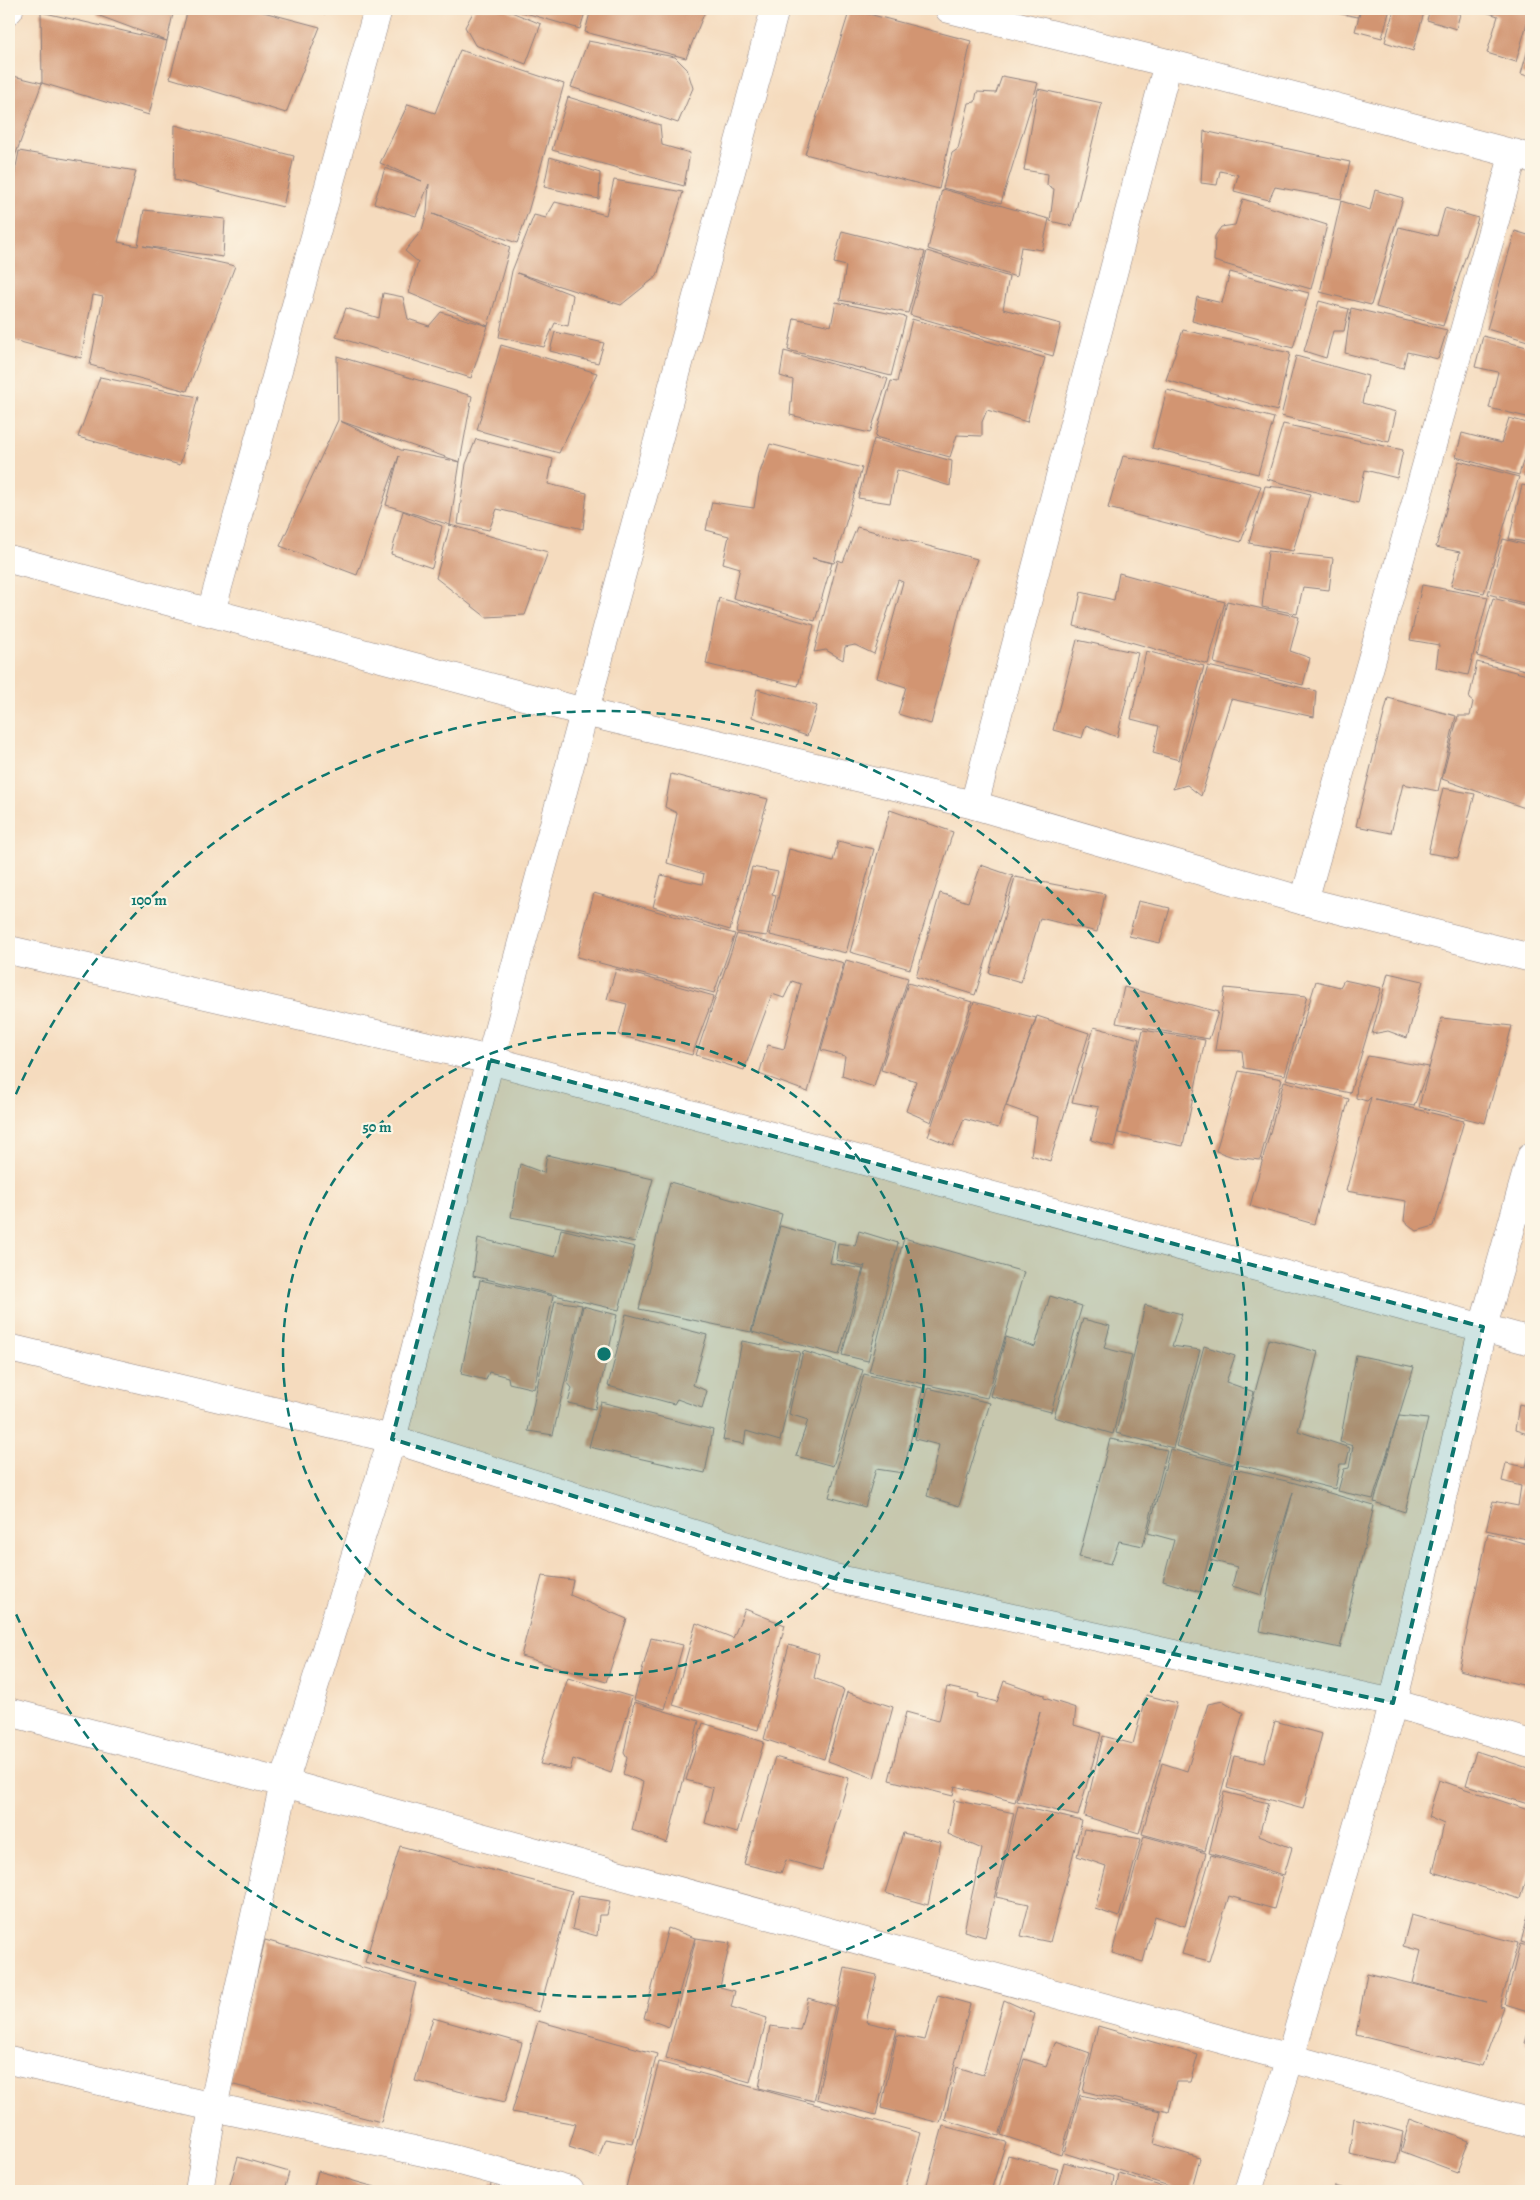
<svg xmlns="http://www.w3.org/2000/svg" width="1540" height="2200" viewBox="0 0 1540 2200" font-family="Alegreya,serif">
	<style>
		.building { fill: #d29572 }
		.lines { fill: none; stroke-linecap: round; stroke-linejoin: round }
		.street-casing { stroke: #8c7e7c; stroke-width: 29 }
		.street { stroke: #fff; stroke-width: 28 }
		.marked { fill: #0f766e; fill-opacity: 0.2; stroke: #0f766e; stroke-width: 4; stroke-dasharray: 10 6; stroke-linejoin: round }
		.ring { fill: none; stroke: #0f766e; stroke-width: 2.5; stroke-dasharray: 9 6 }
		.centre { fill: #0f766e; stroke: #fcf5e5; stroke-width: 2.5 }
		.ring-label { font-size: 15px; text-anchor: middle; font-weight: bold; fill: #0f766e; stroke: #fcf5e5; stroke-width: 4.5; stroke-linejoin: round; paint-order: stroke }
	</style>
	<rect width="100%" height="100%" fill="#fcf5e5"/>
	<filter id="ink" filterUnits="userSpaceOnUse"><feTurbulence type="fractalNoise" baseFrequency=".02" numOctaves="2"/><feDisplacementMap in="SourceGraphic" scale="10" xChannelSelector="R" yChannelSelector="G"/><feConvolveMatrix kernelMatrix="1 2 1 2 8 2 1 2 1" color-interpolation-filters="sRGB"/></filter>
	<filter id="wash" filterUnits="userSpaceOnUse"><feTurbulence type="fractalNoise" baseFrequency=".0096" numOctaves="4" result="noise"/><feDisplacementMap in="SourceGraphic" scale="20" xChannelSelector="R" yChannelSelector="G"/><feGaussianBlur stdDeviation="1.12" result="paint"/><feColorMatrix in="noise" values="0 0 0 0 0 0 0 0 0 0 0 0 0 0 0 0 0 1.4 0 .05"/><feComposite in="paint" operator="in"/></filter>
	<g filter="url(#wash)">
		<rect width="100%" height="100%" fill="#f5dbbe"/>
		<g id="blocks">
			<g class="building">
				<polygon points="98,9 174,9 167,41 149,115 42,83 41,12 167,41 97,15"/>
				<polygon points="188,9 252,9 320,27 286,113 170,78"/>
				<polygon points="309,9 327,9 325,14"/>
				<polygon points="475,9 504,9 541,24 526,64 475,45 465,27"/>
				<polygon points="512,9 586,9 580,29"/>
				<polygon points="591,9 706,9 686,58 585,32"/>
				<polygon points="850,9 971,41 939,189 805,154"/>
				<polygon points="1338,9 1360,9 1358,17 1337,13"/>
				<polygon points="1361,9 1390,9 1382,38 1355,31"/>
				<polygon points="1394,9 1425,9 1413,51 1385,42"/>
				<polygon points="1430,9 1443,9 1460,14 1456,29 1427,20"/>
				<polygon points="1476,9 1531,9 1516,62 1487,53 1498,16"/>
				<polygon points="1531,38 1531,77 1521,74"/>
				<polygon points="588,41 675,57 687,69 693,88 678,123 571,87"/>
				<polygon points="460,50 564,84 528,212 517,243 433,214 510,247 488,326 409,293 418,262 405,251 422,230 427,212 429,184 416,216 374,203 385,168 422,181 380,163 408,104 435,113"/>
				<polygon points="9,75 42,83 14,159 9,158"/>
				<polygon points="1002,76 1038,83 1001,203 943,188 952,153 958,149 969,103 975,102 977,92 996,93"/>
				<polygon points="1038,89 1102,103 1072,226 1050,221 1054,189 1047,185 1048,174 1024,170"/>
				<polygon points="568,97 660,125 662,145 690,153 684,186 552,150"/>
				<polygon points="175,125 294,156 283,207 174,180"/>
				<polygon points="1204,131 1350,162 1341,199 1275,187 1269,200 1234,191 1238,175 1220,171 1217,185 1201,183"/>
				<polygon points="19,151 136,171 118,242 138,246 144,210 225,219 223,257 143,246 235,266 187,391 90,365 103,297 93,295 81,358 9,339 9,203"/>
				<polygon points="550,157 600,173 599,199 544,187"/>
				<polygon points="614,180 683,192 657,276 621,305 517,273 573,295 568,326 555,323 544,347 499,337 512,271 534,215 546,218 555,202 606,215"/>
				<polygon points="942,189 1049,219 1042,250 1021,247 1016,277 928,249"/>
				<polygon points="1375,190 1403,198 1371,305 1320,292 1341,201 1370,210"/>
				<polygon points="1243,199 1327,225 1311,289 1214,261 1215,236 1221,227 1235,225"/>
				<polygon points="1445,208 1478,218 1443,326 1376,307 1399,227 1437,236"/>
				<polygon points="842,231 925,252 908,313 840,300 846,266 834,263"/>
				<polygon points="1515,231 1531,236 1531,342 1487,329"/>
				<polygon points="927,251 1009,277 1003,309 1061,324 1053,356 910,315"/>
				<polygon points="1230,272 1309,293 1293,348 1192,321 1197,297 1222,303"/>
				<polygon points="383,293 403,297 408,319 429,326 441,312 488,326 471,378 336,337 346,308 379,318"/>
				<polygon points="1319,301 1349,309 1344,331 1333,331 1326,358 1304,351"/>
				<polygon points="836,302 906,317 891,376 788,350 794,318 831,326"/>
				<polygon points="1351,308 1447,330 1438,359 1407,352 1403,368 1345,353"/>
				<polygon points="912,319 1045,358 1027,422 987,410 982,422 982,436 957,435 950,457 875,437 891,381 897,382"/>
				<polygon points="1183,330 1290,353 1277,411 1166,380"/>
				<polygon points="555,332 604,343 598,363 550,351"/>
				<polygon points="1483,336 1531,348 1531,418 1489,408 1498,372 1475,367"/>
				<polygon points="501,345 597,373 559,453 477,430"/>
				<polygon points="784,351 888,379 870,433 790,415 793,380 780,376"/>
				<polygon points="337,356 472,396 460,462 340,421 401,450 460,462 450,525 386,505 399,456 357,575 280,546 338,420"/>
				<polygon points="1296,356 1368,376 1362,403 1396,412 1389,442 1281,416"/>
				<polygon points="100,377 198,397 180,465 78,437"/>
				<polygon points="1167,390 1274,418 1258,474 1152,448"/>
				<polygon points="1509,418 1531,424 1531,434 1519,475 1456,457 1462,433 1501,443"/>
				<polygon points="1283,424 1403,450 1397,478 1365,470 1358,503 1267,479"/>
				<polygon points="476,439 553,459 548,484 587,493 583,529 497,509 489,530 458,524 466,464"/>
				<polygon points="874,439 952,461 950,486 897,470 890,503 858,498"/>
				<polygon points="770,444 862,468 834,563 812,558 832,563 815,621 733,598 740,568 723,563 729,536 706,530 712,502 754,508 759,475"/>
				<polygon points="1531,453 1531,478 1524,476"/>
				<polygon points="1123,456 1233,479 1261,486 1241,542 1108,508"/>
				<polygon points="1459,461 1519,477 1484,593 1451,586 1460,552 1436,547"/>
				<polygon points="1522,485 1531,487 1531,543 1509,539"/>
				<polygon points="1265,486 1287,488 1310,494 1293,551 1249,543"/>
				<polygon points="403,511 442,526 432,568 391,554"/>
				<polygon points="450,525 548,552 525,615 486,617 436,578"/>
				<polygon points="857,527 977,559 962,601 931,724 898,714 906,687 877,678 903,582 898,580 874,654 855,645 845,647 843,660 826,650 814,652 838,560 843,562"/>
				<polygon points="1503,539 1531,546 1531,605 1488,594"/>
				<polygon points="1268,551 1333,558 1329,590 1303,587 1297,614 1262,607"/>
				<polygon points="1119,573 1225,602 1208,664 1074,626 1081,592 1114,600"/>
				<polygon points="1422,585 1488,597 1468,675 1436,668 1439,645 1410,640"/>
				<polygon points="719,598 814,625 798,686 706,664"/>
				<polygon points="1493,598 1531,608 1531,672 1477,656"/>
				<polygon points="1227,601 1299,617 1290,651 1310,658 1303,685 1214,663"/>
				<polygon points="1077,640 1138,653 1117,737 1086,725 1082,738 1053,730"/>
				<polygon points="1146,651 1204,666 1179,760 1153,753 1159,726 1131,719"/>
				<polygon points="1477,662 1531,676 1531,785 1525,808 1442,779 1458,716 1470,716 1473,702 1469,699"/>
				<polygon points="1208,666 1316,691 1314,717 1231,699 1201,796 1187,785 1173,789"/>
				<polygon points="757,689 817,706 807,736 752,717"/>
				<polygon points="1388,698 1456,716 1438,791 1403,784 1391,833 1356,826"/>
				<polygon points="671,774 768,799 730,930 653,907 661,875 702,884 704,874 667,863 677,813 665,807"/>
				<polygon points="1443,788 1475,794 1458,858 1428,853"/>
				<polygon points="890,810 953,832 910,969 850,952"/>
				<polygon points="838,841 874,849 846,953 770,935 789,849 833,861"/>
				<polygon points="981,865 1013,876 975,995 916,977 940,893 968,902"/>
				<polygon points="752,867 778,872 772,894 776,895 767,936 736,932"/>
				<polygon points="1015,877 1105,894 1097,932 1040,918 1021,982 989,973"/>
				<polygon points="594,893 735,934 714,993 577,957"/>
				<polygon points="1138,901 1170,908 1160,943 1129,936"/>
				<polygon points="737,934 844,963 808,1092 759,1074 768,1045 784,1049 801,984 792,981 784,998 772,994 744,1070 696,1055"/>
				<polygon points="846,960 908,978 874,1087 842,1076 845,1056 821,1050"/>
				<polygon points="616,969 714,996 692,1055 619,1035 627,1004 607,999"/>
				<polygon points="1388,973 1423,981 1407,1038 1388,1031 1372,1034"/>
				<polygon points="1344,980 1381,988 1350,1093 1286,1079 1316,981 1340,987"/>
				<polygon points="908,983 972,1002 931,1122 906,1111 916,1081 881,1070"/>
				<polygon points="1124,987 1218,1012 1209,1039 1116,1023"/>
				<polygon points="1225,988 1307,996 1285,1075 1244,1068 1242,1051 1215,1050"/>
				<polygon points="974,1002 1036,1018 998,1128 964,1119 953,1146 928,1136"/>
				<polygon points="1037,1016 1089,1033 1050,1161 1031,1155 1037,1117 1006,1106"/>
				<polygon points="1442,1018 1512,1026 1485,1123 1419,1107"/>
				<polygon points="1094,1027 1139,1039 1114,1147 1091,1140 1099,1107 1072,1102"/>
				<polygon points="1143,1030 1205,1040 1183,1146 1118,1133"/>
				<polygon points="1368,1056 1429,1067 1414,1106 1375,1099 1464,1121 1434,1226 1417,1231 1404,1221 1406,1201 1346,1191 1371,1097 1367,1101 1356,1098 1357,1083"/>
				<polygon points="1239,1071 1282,1079 1260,1160 1233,1157 1216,1151"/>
				<polygon points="1284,1081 1349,1099 1314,1224 1250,1206"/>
				<polygon points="547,1155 653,1179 635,1242 511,1217 520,1164 544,1173"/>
				<polygon points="670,1182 782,1214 751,1332 639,1309"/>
				<polygon points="780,1226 835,1241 830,1263 863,1269 839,1355 752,1332"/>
				<polygon points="561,1229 635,1247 619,1310 473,1276 478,1238 555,1257"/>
				<polygon points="859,1231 898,1243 868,1361 842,1355 865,1265 863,1267 836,1260 838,1243 855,1246"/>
				<polygon points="904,1238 1024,1272 987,1398 869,1372"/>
				<polygon points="480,1280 553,1296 534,1389 509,1383 508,1377 489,1372 486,1380 461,1374"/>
				<polygon points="1050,1296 1082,1306 1051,1412 990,1396 1006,1337 1035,1347"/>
				<polygon points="555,1301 582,1305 553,1435 528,1431"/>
				<polygon points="1145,1305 1182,1314 1172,1346 1200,1350 1173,1448 1116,1433"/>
				<polygon points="583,1306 617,1315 595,1409 568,1403 572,1388 567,1382"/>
				<polygon points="626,1314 707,1335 693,1385 707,1391 702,1408 677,1399 674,1404 608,1386"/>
				<polygon points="1083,1319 1110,1326 1104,1348 1132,1355 1113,1434 1054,1417"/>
				<polygon points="1269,1339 1318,1352 1298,1431 1350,1448 1346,1464 1340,1464 1335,1489 1236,1464"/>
				<polygon points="742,1341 800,1352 780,1441 746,1431 744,1444 723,1440"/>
				<polygon points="1204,1346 1235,1356 1226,1382 1254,1392 1234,1464 1176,1446"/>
				<polygon points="803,1351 863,1370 833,1466 796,1456 808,1420 789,1414"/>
				<polygon points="1356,1355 1414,1367 1373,1499 1338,1491 1344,1469 1349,1468 1353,1446 1340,1442"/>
				<polygon points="864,1374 923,1388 903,1473 876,1469 865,1507 829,1497"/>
				<polygon points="928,1388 990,1403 959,1506 927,1496 939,1445 915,1439"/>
				<polygon points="601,1402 713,1430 705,1473 589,1447"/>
				<polygon points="1519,1404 1531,1407 1531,1435 1515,1430"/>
				<polygon points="1399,1416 1428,1419 1405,1512 1374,1502"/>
				<polygon points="1110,1439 1167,1450 1143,1546 1119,1541 1111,1564 1079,1557"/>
				<polygon points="1530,1447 1531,1540 1486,1530 1493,1501 1518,1506 1521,1486 1502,1481 1506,1463 1526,1467"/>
				<polygon points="1170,1449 1233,1465 1200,1592 1163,1581 1174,1540 1148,1533"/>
				<polygon points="1234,1469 1295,1483 1374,1506 1340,1648 1260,1631 1273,1568 1293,1492 1262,1595 1232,1586 1237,1567 1210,1560"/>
				<polygon points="1488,1533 1531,1545 1531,1687 1459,1670"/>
				<polygon points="542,1576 573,1580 570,1595 627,1619 606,1682 521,1656"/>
				<polygon points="745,1609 785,1625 758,1730 673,1705 696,1623 733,1638"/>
				<polygon points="651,1638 683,1645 665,1709 634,1700"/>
				<polygon points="789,1645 819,1654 814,1678 844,1690 824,1759 764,1739"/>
				<polygon points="568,1678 632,1697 611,1773 573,1759 570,1770 540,1764"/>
				<polygon points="1004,1681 1044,1695 1044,1698 1076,1708 1074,1725 1101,1733 1078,1816 1017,1801 1040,1712 1015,1802 955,1786 953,1796 889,1780 906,1712 939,1721 947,1687 979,1694 978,1697 997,1702"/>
				<polygon points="847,1692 893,1707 874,1778 828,1761"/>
				<polygon points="1146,1695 1177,1703 1139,1833 1084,1816 1103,1736 1133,1744"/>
				<polygon points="1223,1701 1243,1713 1205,1851 1142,1834 1162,1763 1187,1771 1208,1704"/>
				<polygon points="634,1702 699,1721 667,1843 632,1830 643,1782 623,1774 627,1758 624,1753"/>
				<polygon points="1275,1721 1322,1734 1303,1809 1227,1788 1234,1756 1264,1762"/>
				<polygon points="703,1723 764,1742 737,1833 705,1823 713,1788 686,1780"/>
				<polygon points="1476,1751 1531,1769 1531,1805 1466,1785"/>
				<polygon points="775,1757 849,1778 822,1870 786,1860 781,1873 744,1864"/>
				<polygon points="1439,1780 1531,1811 1531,1860 1520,1899 1433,1872 1444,1824 1428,1817"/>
				<polygon points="1224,1792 1268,1803 1259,1835 1292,1848 1284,1875 1209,1853"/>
				<polygon points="954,1800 1014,1813 985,1937 964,1931 982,1849 948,1834"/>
				<polygon points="1018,1806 1082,1821 1050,1942 1021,1936 1029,1904 996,1897"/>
				<polygon points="1084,1829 1141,1839 1119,1917 1095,1909 1106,1866 1077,1856"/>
				<polygon points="903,1833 941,1842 928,1905 885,1893"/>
				<polygon points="1144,1836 1206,1853 1185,1926 1155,1916 1143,1962 1112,1953"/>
				<polygon points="400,1846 572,1891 539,2012 365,1962"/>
				<polygon points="1211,1855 1283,1877 1274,1909 1229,1896 1209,1961 1182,1954"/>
				<polygon points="579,1896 610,1901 607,1915 599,1915 597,1936 572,1929"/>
				<polygon points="1531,1904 1531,1945 1521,1942"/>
				<polygon points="1411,1915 1518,1943 1500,2006 1504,2007 1482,2066 1356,2035 1367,1973 1486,2002 1413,1983 1421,1951 1403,1946"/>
				<polygon points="668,1928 695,1938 669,2027 644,2018"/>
				<polygon points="696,1938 730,1943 720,1987 735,1991 731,2007 767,2018 750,2082 666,2058"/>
				<polygon points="265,1940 416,1983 381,2122 230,2084"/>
				<polygon points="1520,1944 1531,1947 1531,2012 1505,2004"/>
				<polygon points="845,1968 877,1975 866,2022 897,2029 876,2115 817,2099"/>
				<polygon points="938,1995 970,2004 940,2123 881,2108 897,2035 925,2040"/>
				<polygon points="808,1998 835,2006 814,2101 759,2088 770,2026 800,2030"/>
				<polygon points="1004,2000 1035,2014 999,2136 945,2120 957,2067 983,2075"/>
				<polygon points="433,2018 522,2043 505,2102 415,2081"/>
				<polygon points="538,2021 657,2054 633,2144 605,2139 599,2157 569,2147 576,2124 512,2112"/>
				<polygon points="1531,2023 1531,2044 1525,2043"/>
				<polygon points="1098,2026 1198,2055 1190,2082 1176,2082 1169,2112 1083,2091"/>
				<polygon points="1056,2041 1090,2053 1061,2155 1001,2135 1024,2059 1046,2066"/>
				<polygon points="659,2062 921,2133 904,2191 625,2191"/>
				<polygon points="1080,2095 1161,2111 1154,2144 1200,2158 1191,2191 1185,2191 1064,2153"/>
				<polygon points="1354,2118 1403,2132 1397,2164 1349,2154"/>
				<polygon points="1410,2119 1469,2141 1457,2172 1401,2151"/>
				<polygon points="943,2126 1006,2142 991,2191 925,2191"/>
				<polygon points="1008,2155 1058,2168 1052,2191 998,2191"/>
				<polygon points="238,2157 289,2172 284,2191 228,2191"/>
				<polygon points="1064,2162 1114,2176 1112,2191 1056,2191"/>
				<polygon points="318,2171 375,2187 374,2191 313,2191"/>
				<polygon points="1119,2173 1176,2191 1116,2191"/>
				<polygon points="491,2183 523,2191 490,2191"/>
				<polygon points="1335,2186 1351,2191 1334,2191"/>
				<polygon points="401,2187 416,2190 415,2191 400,2191"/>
			</g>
		</g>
	</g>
	<g filter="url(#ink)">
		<use href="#blocks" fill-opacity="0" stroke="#8c7e7c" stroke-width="1"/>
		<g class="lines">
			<g class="street-casing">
				<g id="street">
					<polyline points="949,9 1168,63 1530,158"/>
					<polyline points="9,10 9,9"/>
					<polyline points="9,559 584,712 974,805 1304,901 1531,958"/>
					<polyline points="211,612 378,9"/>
					<polyline points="974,805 1168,63"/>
					<polyline points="1304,901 1514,153"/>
					<polyline points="9,950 490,1060 1531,1341"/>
					<polyline points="9,1348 392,1439 834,1578 1393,1703 1531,1744"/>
					<polyline points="9,1712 284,1783 1531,2124"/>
					<polyline points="9,2060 213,2107 442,2156 570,2191"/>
					<polyline points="199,2191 213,2107 284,1783 392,1439 490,1060 775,9"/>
					<polyline points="1248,2191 1290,2058 1393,1703 1483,1327 1531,1157"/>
				</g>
			</g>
			<use href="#street" class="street"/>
		</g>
	</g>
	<path class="marked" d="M490 1060 1483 1327 1393 1703 834 1578 392 1439Z"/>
	<g class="ring">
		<circle cx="604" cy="1354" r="321"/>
		<path d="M10 1108A643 643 0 1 1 10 1600"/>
	</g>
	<circle cx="604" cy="1354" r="8" class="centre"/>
	<g class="ring-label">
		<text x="149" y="905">100 m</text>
		<text x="377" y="1132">50 m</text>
	</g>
	<rect width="1540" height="2200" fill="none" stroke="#fcf5e5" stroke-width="30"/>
</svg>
